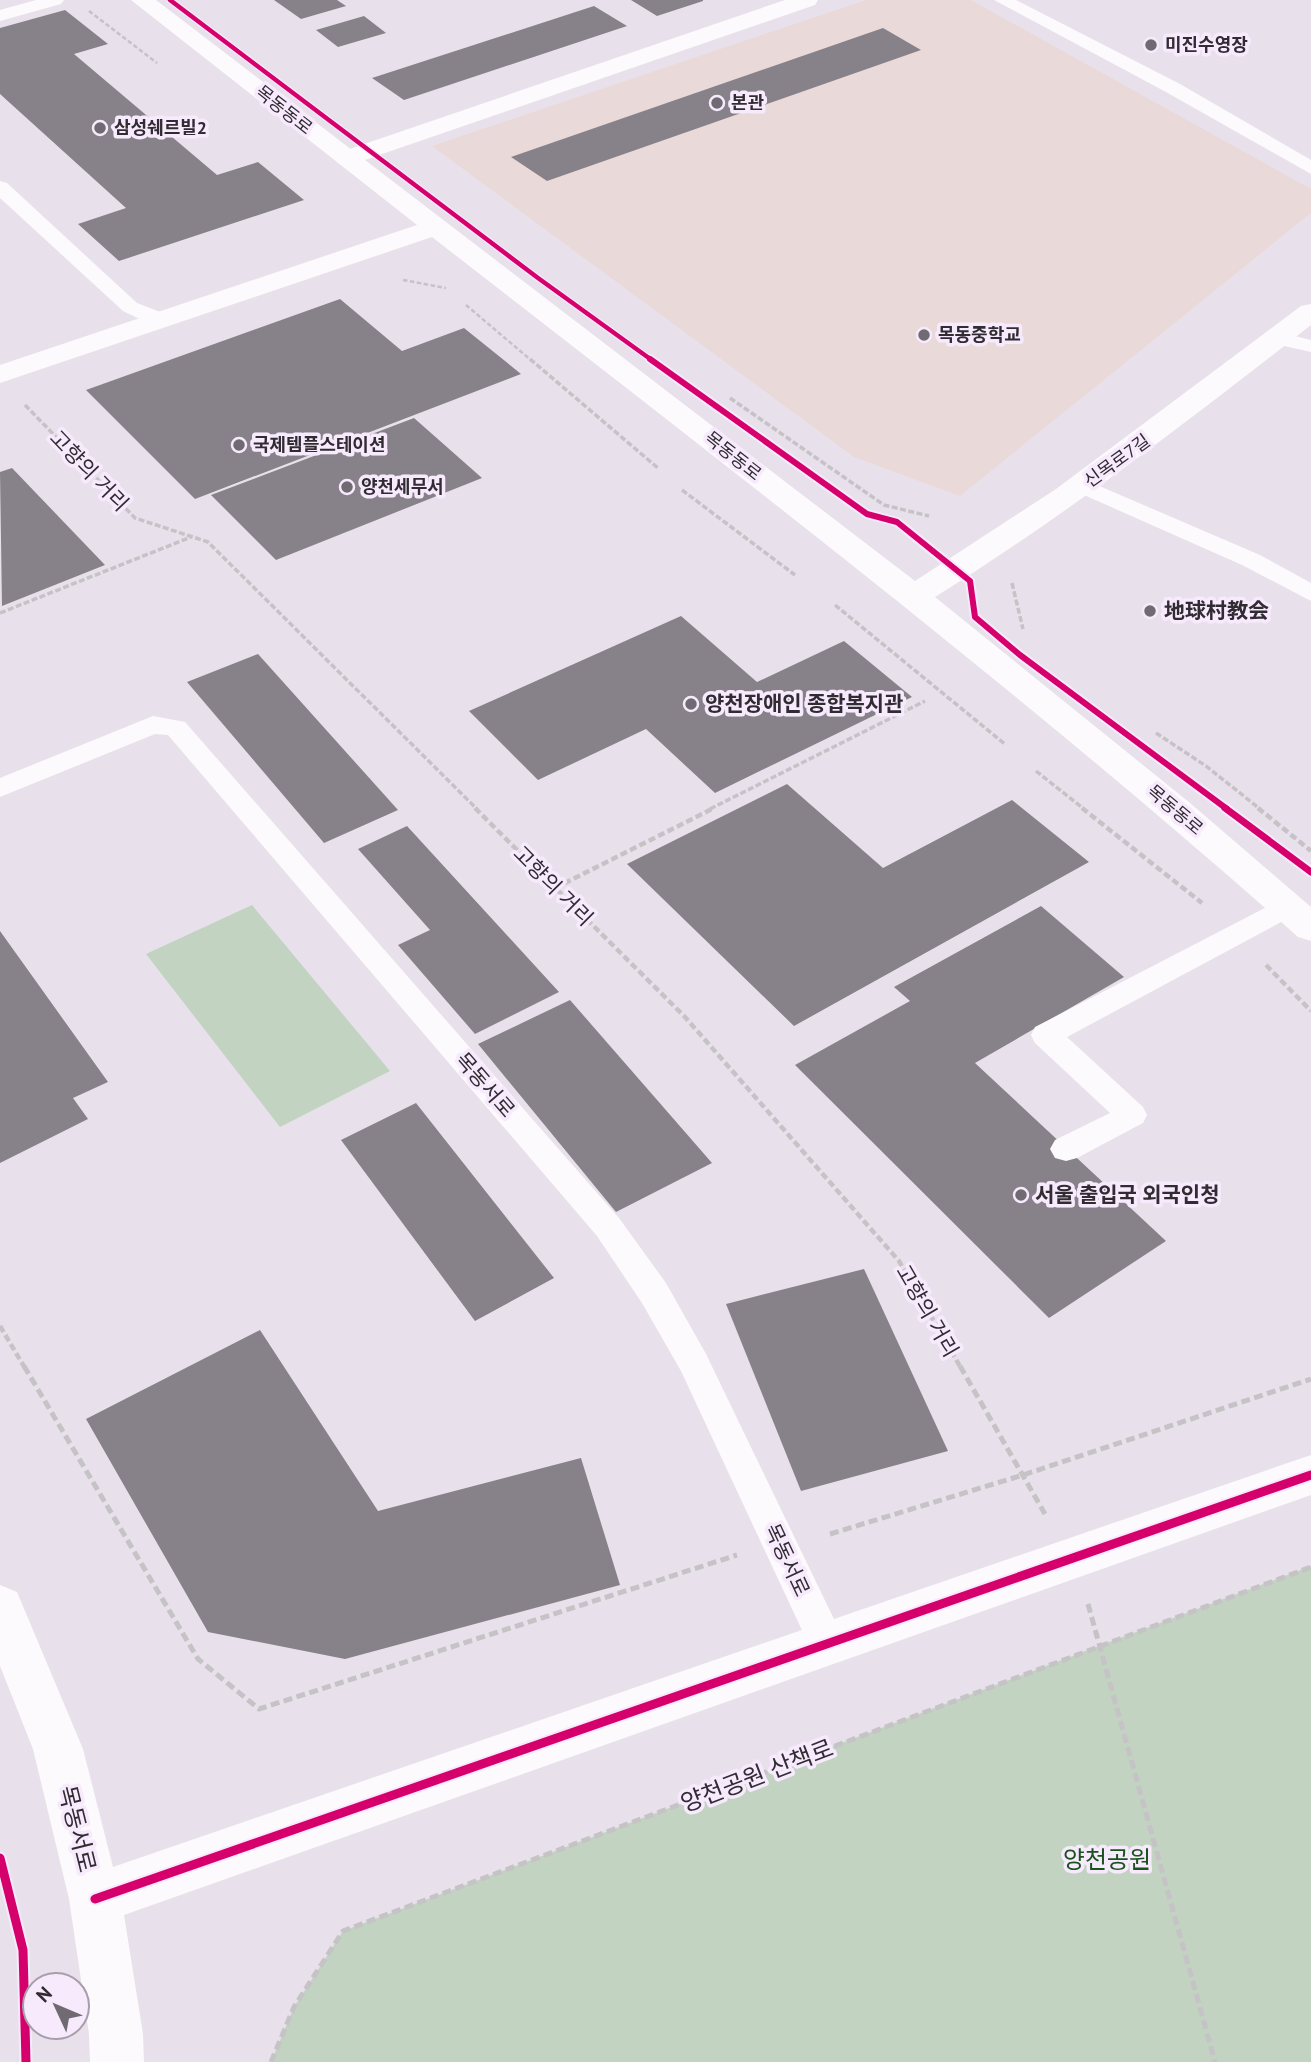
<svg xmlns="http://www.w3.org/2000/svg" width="1311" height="2062" viewBox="0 0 1311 2062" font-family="'PT Sans','Noto Sans KR',sans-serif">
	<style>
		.education { fill: #ead9d9 }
		.green { fill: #c2d3c2 }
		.building { fill: #878289 }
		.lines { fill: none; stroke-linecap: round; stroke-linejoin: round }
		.path-far3 { stroke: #c5c3c6; stroke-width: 2.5; stroke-dasharray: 4.5 2.5; stroke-linecap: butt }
		.path-far2 { stroke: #c5c3c6; stroke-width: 3.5; stroke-dasharray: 6 2.5; stroke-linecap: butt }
		.path-far1 { stroke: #c5c3c6; stroke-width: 4.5; stroke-dasharray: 7 3.5; stroke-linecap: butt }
		.path { stroke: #c5c3c6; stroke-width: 5; stroke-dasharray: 9 4.5; stroke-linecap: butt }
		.lane { fill: #fcfafc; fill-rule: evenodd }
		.street { fill: #fcfafc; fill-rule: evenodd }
		.secondary { fill: #fcfafc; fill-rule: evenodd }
		.cycleway-far3-casing { stroke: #f7eafd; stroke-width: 7 }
		.cycleway-far2-casing { stroke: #f7eafd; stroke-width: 10 }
		.cycleway-far1-casing { stroke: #f7eafd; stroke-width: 11 }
		.cycleway-casing { stroke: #f7eafd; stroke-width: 13 }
		.cycleway-far3 { stroke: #d6006c; stroke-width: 4.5 }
		.cycleway-far2 { stroke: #d6006c; stroke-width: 6 }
		.cycleway-far1 { stroke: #d6006c; stroke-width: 7 }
		.cycleway { stroke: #d6006c; stroke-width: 9 }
		.poi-dot { fill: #706b73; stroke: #f7eafd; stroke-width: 2.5 }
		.labels { text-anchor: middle; stroke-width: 7; stroke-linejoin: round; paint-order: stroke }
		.far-poi-label { font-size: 18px; font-weight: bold; fill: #302c32; stroke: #f7eafd; text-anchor: start }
		.far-street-label { font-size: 18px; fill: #302c32; stroke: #f7eafd }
		.street-label { font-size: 21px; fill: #302c32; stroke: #f7eafd }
		.poi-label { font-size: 21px; font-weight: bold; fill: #302c32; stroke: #f7eafd; text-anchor: start }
		.near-street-label { font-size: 24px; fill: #302c32; stroke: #f7eafd }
		.near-park-label { font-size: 24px; fill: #19521b; stroke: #f7eafd }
	</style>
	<rect width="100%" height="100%" fill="#e8e1eb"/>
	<polygon class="education" points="866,0 971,0 1311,189 1311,213 960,496 854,457 432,146"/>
	<g class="green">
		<polygon points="252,905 390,1071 280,1127 146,954"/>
		<polygon points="1311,1566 1311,2062 271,2062 294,2007 343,1931"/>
	</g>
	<g class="building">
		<polygon points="274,0 337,0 346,6 301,19"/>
		<polygon points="631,0 703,0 703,1 657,16"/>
		<polygon points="594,6 627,26 404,100 372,78"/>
		<polygon points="65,10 108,44 74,54 217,175 258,162 304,200 119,261 78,224 126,208 0,94 0,28"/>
		<polygon points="364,16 386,33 338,47 316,30"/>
		<polygon points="883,28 921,50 547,181 511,157"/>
		<polygon points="340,299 402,351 464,328 521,374 195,499 86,390"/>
		<polygon points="414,418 482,478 276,560 211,495"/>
		<polygon points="12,468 105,565 2,606 0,472"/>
		<polygon points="681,616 757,682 844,641 912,697 715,793 646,729 538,780 469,711"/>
		<polygon points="258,654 398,810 324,843 187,682"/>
		<polygon points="787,784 883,868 1012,800 1089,862 794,1026 627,864"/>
		<polygon points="407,826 559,992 475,1034 398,945 430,930 358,849"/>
		<polygon points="1041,906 1124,977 975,1063 1166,1241 1049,1318 795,1065 910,1001 894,987"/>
		<polygon points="0,931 108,1082 73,1098 88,1119 0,1163"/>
		<polygon points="570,1000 712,1163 616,1212 478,1044"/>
		<polygon points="416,1103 554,1278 475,1321 341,1140"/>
		<polygon points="864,1269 948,1451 801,1491 726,1304"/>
		<polygon points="260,1330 378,1511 581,1458 620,1585 345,1659 208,1632 86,1419"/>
	</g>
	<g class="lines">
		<g class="path-far3">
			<polyline points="89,11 157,63"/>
			<polyline points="403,280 446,288"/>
			<polyline points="466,305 532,361"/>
		</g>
		<g class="path-far2">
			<polyline points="530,359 659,469"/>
			<polyline points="730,398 884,505 929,516"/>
			<polyline points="25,405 135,518 208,542 477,809"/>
			<polyline points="682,490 795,575"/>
			<polyline points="1012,583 1023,629"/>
			<polyline points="835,605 1006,745"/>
			<polyline points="0,613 191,537"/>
			<polyline points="1156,733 1206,766 1260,809"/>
			<polyline points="1036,771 1084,809"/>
			<polyline points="710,809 925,701"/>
		</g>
		<g class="path-far1">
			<polyline points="475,808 685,1017 899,1261 961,1368"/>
			<polyline points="1082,808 1202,903"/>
			<polyline points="1258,808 1311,851"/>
			<polyline points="555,888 714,808"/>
			<polyline points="1266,965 1311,1011"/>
			<polyline points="0,1326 25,1368"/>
		</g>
		<g class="path">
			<polyline points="24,1366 198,1659 259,1709 737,1555"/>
			<polyline points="960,1366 1045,1514"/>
			<polyline points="830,1534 1023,1475 1311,1379"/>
			<polyline points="1088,1604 1215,2062"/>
			<polyline points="271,2062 294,2007 343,1931 1311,1567"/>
		</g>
		<g class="lane">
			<polygon points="36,0 64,0 61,4 0,21 0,10"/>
			<polygon points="994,0 1016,0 1180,84 1311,160 1311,174 1166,92"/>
			<polygon points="0,181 7,183 137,303 168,315 171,320 168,325 152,325 123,311 0,198"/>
			<polygon points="1279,332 1311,340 1311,352 1271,343 1268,338 1271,333"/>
			<polygon points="1083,479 1260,555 1311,583 1311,601 1242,565 1075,491 1071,486 1075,481"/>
			<polygon points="153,716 185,722 619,1218 666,1283 706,1354 846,1644 840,1656 827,1661 814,1656 681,1371 642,1303 597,1236 168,735 155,734 0,797 0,778"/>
			<polygon points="1286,897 1296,900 1300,907 1296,914 1067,1037 1143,1107 1147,1115 1143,1123 1077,1158 1066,1161 1055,1158 1050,1149 1055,1140 1110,1113 1035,1043 1031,1035 1035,1027"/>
		</g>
		<polygon class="street" points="785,0 818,0 815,5 356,163 347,166 338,163 334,158 338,153"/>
		<g class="secondary">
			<path d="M131 0H156L915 581 1056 489 1301 306 1311 304V325C1189 421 1066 515 935 597L1190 803 1311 907V941L1298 937C1020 690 725 465 432 237L0 383V365L417 225Z"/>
			<polygon points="1311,1455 1311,1495 124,1915 143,2034 144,2062 90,2062 89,2034 69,1899 33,1749 0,1666 0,1585 17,1592 83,1749 113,1867"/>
		</g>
		<g class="cycleway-far3-casing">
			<polyline id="cycleway-far3" points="170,0 538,278 653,361"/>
		</g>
		<g class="cycleway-far2-casing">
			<polyline id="cycleway-far2" points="650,359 867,514 897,522 970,581 975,617 1020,655 1227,809"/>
		</g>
		<g class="cycleway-far1-casing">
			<polyline id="cycleway-far1" points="1225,808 1311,872"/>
		</g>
		<g class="cycleway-casing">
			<g id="cycleway">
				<polyline points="0,1858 23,1950 26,2062"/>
				<polyline points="95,1899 1311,1475"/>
			</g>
		</g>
		<use href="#cycleway-far3" class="cycleway-far3"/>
		<use href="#cycleway-far2" class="cycleway-far2"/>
		<use href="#cycleway-far1" class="cycleway-far1"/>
		<use href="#cycleway" class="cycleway"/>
	</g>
	<g class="poi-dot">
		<circle cx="1151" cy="45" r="7"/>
		<circle cx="717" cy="103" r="7"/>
		<circle cx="100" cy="128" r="7"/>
		<circle cx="924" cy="335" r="7"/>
		<circle cx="239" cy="445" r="7"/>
		<circle cx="347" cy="487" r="7"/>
		<circle cx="1150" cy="611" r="7"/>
		<circle cx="691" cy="704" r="7"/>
		<circle cx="1021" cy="1195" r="7"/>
	</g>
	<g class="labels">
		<g class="far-poi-label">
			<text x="1165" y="51">미진수영장</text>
			<text x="731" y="109">본관</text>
			<text x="114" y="134">삼성쉐르빌2</text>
			<text x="938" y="341">목동중학교</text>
			<text x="253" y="451">국제템플스테이션</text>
			<text x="361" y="493">양천세무서</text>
		</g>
		<g class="far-street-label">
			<text transform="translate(284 110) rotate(38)" y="6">목동동로</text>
			<text transform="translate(733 456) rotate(38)" y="6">목동동로</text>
			<text transform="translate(1117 461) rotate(-36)" y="6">신목로7길</text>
			<text transform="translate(1175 810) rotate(40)" y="6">목동동로</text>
		</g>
		<g class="street-label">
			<text transform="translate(89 471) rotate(46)" y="7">고향의 거리</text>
			<text transform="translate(553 886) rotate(45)" y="7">고향의 거리</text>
			<text transform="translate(485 1085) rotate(49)" y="7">목동서로</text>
			<text transform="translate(927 1311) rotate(60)" y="7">고향의 거리</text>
			<text transform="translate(787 1560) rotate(65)" y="7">목동서로</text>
		</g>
		<g class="poi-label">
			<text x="1164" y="618">地球村教会</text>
			<text x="705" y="711">양천장애인 종합복지관</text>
			<text x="1035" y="1202">서울 출입국 외국인청</text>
		</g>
		<g class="near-street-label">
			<text transform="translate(757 1776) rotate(-21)" y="8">양천공원 산책로</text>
			<text transform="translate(77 1829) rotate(76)" y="8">목동서로</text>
		</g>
		<g class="near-park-label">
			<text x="1107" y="1868">양천공원</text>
		</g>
	</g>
	<g transform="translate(56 2006) rotate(314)"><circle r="33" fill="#f7eafd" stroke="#a79eac" stroke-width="2"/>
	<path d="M0-5L12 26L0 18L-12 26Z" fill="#706b73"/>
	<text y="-10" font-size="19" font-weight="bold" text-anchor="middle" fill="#302c32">N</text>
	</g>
</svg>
